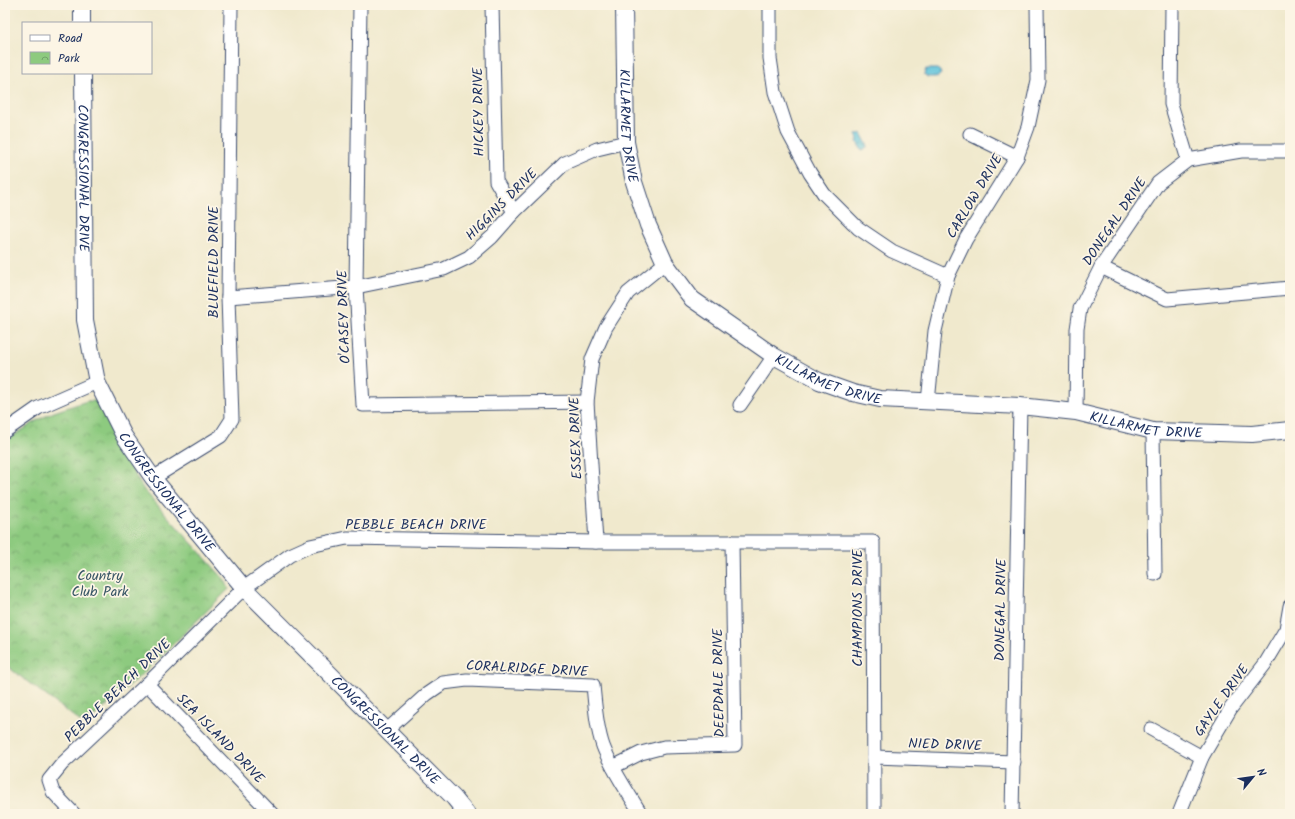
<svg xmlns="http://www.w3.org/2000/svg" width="1295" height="819" viewBox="0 0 1295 819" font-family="Kalam,sans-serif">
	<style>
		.park { fill: url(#park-crowns); stroke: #547c6e }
		.water { fill: url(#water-ripples); stroke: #3c799c }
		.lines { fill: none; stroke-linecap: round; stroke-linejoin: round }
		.minor-casing { stroke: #3b4b6f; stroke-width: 15 }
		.tertiary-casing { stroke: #3b4b6f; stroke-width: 18 }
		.minor { stroke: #fff; stroke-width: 13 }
		.tertiary { stroke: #fff; stroke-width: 16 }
		.labels { text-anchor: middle; stroke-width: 3.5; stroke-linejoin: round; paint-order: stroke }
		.street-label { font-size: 14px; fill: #1b2f5e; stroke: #fcf5e5 }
		.park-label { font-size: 14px; fill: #385666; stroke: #fcf5e5 }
	</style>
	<defs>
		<pattern id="park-crowns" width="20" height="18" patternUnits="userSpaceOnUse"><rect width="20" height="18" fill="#8dca7f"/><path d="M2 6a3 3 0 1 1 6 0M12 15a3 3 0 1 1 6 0" fill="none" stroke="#72a46b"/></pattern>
		<pattern id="water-ripples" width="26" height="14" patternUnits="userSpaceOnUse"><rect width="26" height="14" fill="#5dc3db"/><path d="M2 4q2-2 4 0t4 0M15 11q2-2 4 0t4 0" fill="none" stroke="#4c9fb5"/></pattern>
	</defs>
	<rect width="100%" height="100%" fill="#fcf5e5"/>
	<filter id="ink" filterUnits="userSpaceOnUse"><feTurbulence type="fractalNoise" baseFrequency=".025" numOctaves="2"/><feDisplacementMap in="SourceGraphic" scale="8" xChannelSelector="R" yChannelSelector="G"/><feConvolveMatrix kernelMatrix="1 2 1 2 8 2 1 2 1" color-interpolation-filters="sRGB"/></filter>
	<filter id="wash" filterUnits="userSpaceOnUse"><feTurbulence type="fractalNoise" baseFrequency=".012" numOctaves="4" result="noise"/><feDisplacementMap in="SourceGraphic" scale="16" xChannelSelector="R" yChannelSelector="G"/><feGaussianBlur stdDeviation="0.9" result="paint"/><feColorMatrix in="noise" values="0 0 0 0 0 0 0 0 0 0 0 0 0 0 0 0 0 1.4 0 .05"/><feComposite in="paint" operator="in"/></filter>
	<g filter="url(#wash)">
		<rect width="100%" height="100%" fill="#f0e9cd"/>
		<polygon class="park" points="87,401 97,401 119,448 144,490 225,580 229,589 148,669 85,725 8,667 5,666 5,441 38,420 54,412"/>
		<g class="water">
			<polygon points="926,69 937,69 940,71 941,74 938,77 927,77 924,74"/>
			<polygon points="861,133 868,146 863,150 861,149 857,142 858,139 856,135"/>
		</g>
	</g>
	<g filter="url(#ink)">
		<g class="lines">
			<g class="minor-casing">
				<g id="minor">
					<polyline points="360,5 356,287 363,405 587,402"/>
					<polyline points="492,5 496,181 514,212"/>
					<polyline points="770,5 770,58 775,92 788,132 810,173 824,194 858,228 892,251 948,276"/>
					<polyline points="1172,5 1171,104 1188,160"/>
					<polyline points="970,134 1017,157"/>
					<polyline points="1101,267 1167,299 1290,288"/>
					<polyline points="228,297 356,287 444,269 469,257 492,237 514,212 565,163 597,149 626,142"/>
					<polyline points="928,402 935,331 948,276 966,239 1017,157 1028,127 1038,80 1037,5"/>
					<polyline points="740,405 774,356"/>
					<polyline points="1076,412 1077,329 1080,309 1101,267 1158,183 1188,160 1241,151 1290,151"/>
					<polyline points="5,431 38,408 97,382"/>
					<polyline points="1153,431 1155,574"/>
					<polyline points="153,478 221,436 232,419 228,297 231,5"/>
					<polyline points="596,542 587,402 592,359 606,327 628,293 665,263"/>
					<polyline points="147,684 272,814"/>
					<polyline points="1151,729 1202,757"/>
					<path d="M387 730 427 694 443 683 467 680 593 685C595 705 596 726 603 746 612 770 628 792 641 814"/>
					<polyline points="874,757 1014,762"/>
					<polyline points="613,767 641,753 664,747 735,745 732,542"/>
					<polyline points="74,814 53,792 49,780 62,764 147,684 244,588 290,555 310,546 347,538 596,542 873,542 874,814"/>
					<polyline points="1012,814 1020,406"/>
					<polyline points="1179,814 1202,757 1231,708 1265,664 1286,629 1290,606"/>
				</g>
			</g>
			<g class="tertiary-casing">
				<g id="tertiary">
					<polyline points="82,5 82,23"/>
					<path id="s1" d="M624 5 626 142 634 182 648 225 665 263 692 299 774 356 819 381 853 393 880 399 1020 406 1076 412 1153 431 1252 434 1290 430"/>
					<path id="s2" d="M83 73 85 320 97 382 124 436 153 478 244 588 454 798 467 814"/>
				</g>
			</g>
			<use href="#minor" class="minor"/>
			<use href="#tertiary" class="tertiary"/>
		</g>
	</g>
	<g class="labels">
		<g class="street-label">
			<text transform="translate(478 112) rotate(-91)" y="5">HICKEY DRIVE</text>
			<text dy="5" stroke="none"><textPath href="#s1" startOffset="121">KILLARMET DRIVE</textPath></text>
			<text dy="5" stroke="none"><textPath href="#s2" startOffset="105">CONGRESSIONAL DRIVE</textPath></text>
			<text transform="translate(974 196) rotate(-59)" y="5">CARLOW DRIVE</text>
			<text transform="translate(501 204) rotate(-45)" y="5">HIGGINS DRIVE</text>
			<text transform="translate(1114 221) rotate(-56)" y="5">DONEGAL DRIVE</text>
			<text transform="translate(213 262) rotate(-90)" y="5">BLUEFIELD DRIVE</text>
			<text transform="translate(343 317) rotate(-92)" y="5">O'CASEY DRIVE</text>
			<text dy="5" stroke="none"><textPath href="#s1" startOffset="469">KILLARMET DRIVE</textPath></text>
			<text dy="5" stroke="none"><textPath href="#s1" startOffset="793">KILLARMET DRIVE</textPath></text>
			<text transform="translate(575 438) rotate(-92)" y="5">ESSEX DRIVE</text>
			<text dy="5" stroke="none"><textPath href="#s2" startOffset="441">CONGRESSIONAL DRIVE</textPath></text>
			<text x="416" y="529">PEBBLE BEACH DRIVE</text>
			<text transform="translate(857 608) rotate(-90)" y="5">CHAMPIONS DRIVE</text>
			<text transform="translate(1000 610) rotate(-89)" y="5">DONEGAL DRIVE</text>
			<text transform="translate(527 668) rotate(3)" y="5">CORALRIDGE DRIVE</text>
			<text transform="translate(718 683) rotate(-91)" y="5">DEEPDALE DRIVE</text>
			<text transform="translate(117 690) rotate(-44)" y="5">PEBBLE BEACH DRIVE</text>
			<text transform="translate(1221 700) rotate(-55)" y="5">GAYLE DRIVE</text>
			<text dy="5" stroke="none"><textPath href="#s2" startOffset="765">CONGRESSIONAL DRIVE</textPath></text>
			<text transform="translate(221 738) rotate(46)" y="5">SEA ISLAND DRIVE</text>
			<text transform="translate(945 744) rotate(2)" y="5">NIED DRIVE</text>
		</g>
		<g class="park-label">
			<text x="100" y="580">Country<tspan x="100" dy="16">Club Park</tspan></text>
		</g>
	</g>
	<rect width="1295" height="819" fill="none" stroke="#fcf5e5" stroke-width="20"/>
	<rect x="22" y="22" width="130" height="52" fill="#fcf5e5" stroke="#a2a6af"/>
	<rect x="30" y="35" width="20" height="6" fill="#ffffff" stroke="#a2a6af"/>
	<text x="58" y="42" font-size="12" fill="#1b2f5e">Road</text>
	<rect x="30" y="52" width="20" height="12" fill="url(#park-crowns)" stroke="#a2a6af"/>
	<text x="58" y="62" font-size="12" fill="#1b2f5e">Park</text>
	<g transform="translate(1253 777) rotate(61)" stroke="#fcf5e5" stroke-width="3" paint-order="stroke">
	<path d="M0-3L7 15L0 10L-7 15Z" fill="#1b2f5e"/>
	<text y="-6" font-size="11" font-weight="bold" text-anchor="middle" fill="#1b2f5e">N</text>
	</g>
</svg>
